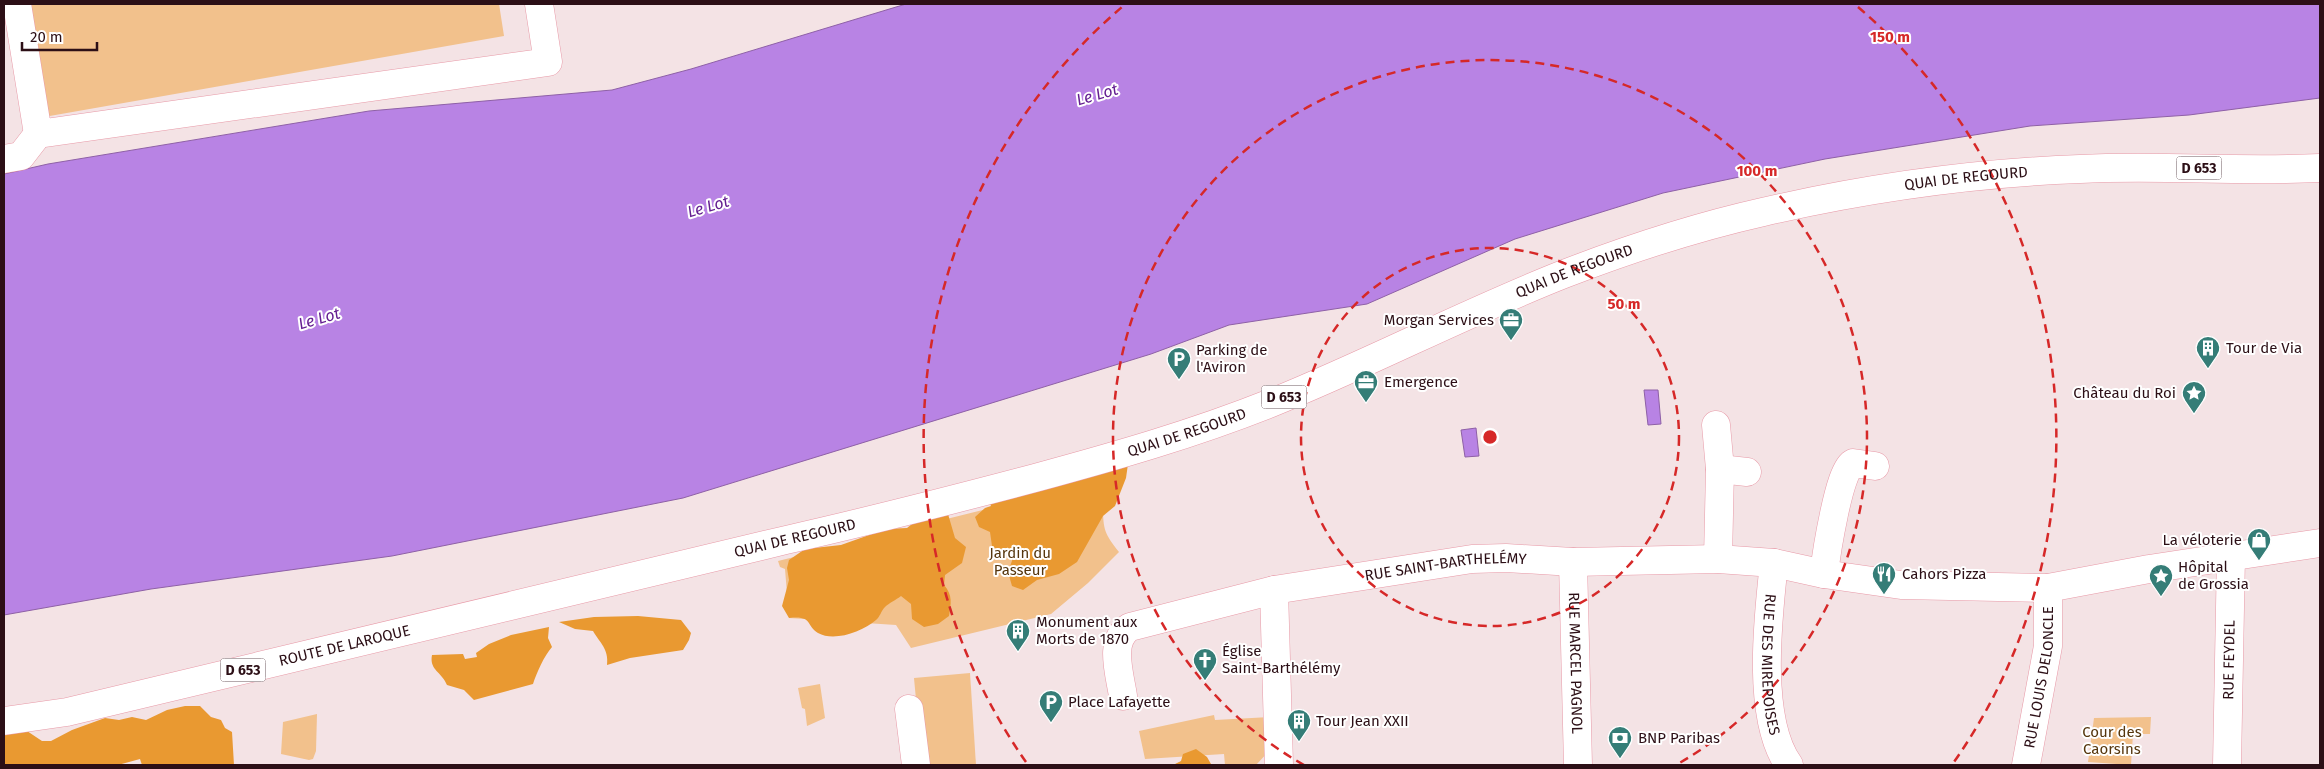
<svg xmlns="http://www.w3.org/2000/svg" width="2324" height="769" viewBox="0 0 2324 769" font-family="'Fira Sans',sans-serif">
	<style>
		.green { fill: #f2c18c }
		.forest { fill: #e99931 }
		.water { fill: #b883e4; stroke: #8e60a6 }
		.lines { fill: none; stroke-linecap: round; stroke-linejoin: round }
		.street-casing { stroke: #e899a7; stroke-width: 29 }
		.primary-casing { stroke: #e899a7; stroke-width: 29 }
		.street { stroke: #fff; stroke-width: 28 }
		.primary { stroke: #fff; stroke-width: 28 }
		.ring { fill: none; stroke: #d62828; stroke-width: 2.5; stroke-dasharray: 9 6 }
		.labels { text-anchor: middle; stroke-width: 4; stroke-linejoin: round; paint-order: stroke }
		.shield { fill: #fff; stroke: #6b575c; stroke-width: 1 }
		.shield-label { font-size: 14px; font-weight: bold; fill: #2c0f16 }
		.street-label { font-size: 15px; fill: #2c0f16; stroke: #fff }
		.poi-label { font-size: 15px; fill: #2c0f16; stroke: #fff; text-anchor: start }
		.park-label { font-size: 15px; fill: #56360d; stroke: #fff }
		.water-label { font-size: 16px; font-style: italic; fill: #641e91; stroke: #fff }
		.centre { fill: #d62828; stroke: #fff; stroke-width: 2.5 }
		.ring-label { font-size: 15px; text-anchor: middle; font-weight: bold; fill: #d62828; stroke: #fff; stroke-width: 4; stroke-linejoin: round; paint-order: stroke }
	</style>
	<rect width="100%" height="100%" fill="#f4e3e5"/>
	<g class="green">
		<polygon points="26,4 499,4 504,36 44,117"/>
		<path d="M1079 486 1103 505C1103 529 1104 533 1119 552L1088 583 1051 614 911 648 896 625 789 618 785 569 780 567 778 561Z"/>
		<polygon points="970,673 976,765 922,765 914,678"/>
		<polygon points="820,684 825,718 807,726 805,709 802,708 798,688"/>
		<polygon points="317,714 316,751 313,759 309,760 281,754 283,722"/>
		<polygon points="1214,715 1215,720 1270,717 1270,750 1256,765 1225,765 1224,754 1145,759 1139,731"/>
		<polygon points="2151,717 2150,734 2133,734 2131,765 2088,762 2094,718"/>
	</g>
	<g class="forest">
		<polygon points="1128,464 1126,478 1115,506 1103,516 1077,562 1059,574 1037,580 1023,590 1012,586 1008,572 1013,558 1000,553 992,546 990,532 979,527 975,517 985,508 991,506 988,499"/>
		<path d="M948 514 955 538 966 547 962 563 945 575 944 585C953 595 951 604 949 616L938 624 924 627 912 619 911 604 901 596C896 600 889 603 885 607 881 611 880 617 876 620 862 632 834 642 818 633 806 626 813 615 789 618L782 606 789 580 787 568 789 560 805 549 841 545 886 529 907 528 922 516Z"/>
		<path d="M638 616 681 620 691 633 689 640 683 650 630 658 607 665C609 649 600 643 593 631L575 629 559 622 594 617Z"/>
		<path d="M549 627 548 638 552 647C544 656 537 672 533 684L474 700 464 690 447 685C442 672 429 670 432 655L463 654 465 659 477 657 476 653 489 644 511 635Z"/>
		<polygon points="185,706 200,706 211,717 221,720 225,728 232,732 234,765 142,765 140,759 118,765 4,765 4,734 27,731 42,741 51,741 72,730 105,718 119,720 132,717 146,720 167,710"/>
		<polygon points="1196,749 1207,757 1211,764 1233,765 1173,765 1181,761 1183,754"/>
	</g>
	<g class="water">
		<polygon points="906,4 2320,4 2320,98 2189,115 2030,126 1825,159 1663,193 1515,239 1367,304 1229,325 1151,354 683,498 392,556 151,589 4,615 4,174 48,164 369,111 612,90 691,69"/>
		<polygon points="1658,390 1661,424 1648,425 1644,390"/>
		<polygon points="1476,428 1479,456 1465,457 1461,430"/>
	</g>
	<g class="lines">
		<g class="street-casing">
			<g id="street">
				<polyline points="17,4 38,134 548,62 539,4"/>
				<polyline points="4,159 21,156 38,134"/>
				<polyline points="1716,425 1720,469 1718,559"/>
				<polyline points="1720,469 1747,472"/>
				<path id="s1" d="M1573 562 1578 765"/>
				<path id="s2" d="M1774 563C1768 617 1756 719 1789 765"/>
				<path d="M1824 574C1826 556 1839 469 1853 463L1875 466"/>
				<polyline points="1274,590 1279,765"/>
				<path id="s3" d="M1123 696C1120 675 1108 640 1130 627L1274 590 1472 559 1506 558 1573 562 1718 559 1774 563 1824 574 1901 585 2048 588 2149 569 2320 543"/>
				<polyline points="909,709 916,765"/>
				<path id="s4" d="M2026 765 2048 646V588"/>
				<path id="s5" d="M2227 765 2231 555"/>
			</g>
		</g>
		<g class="primary-casing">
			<g id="primary">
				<path id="s6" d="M4 721 67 712 786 540C870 521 952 500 1035 478 1116 456 1193 434 1271 403 1370 363 1465 313 1564 274 1629 249 1696 227 1763 212 1867 188 1974 173 2080 169 2160 165 2240 172 2320 168"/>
			</g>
		</g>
		<use href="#street" class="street"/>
		<use href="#primary" class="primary"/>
	</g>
	<g class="ring">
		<circle cx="1490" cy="437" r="189"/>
		<path d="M1304 765A377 377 0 1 1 1676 765"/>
		<path d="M1026 762A566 566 0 0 1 1122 7M1858 7A566 566 0 0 1 1954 762"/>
	</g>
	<defs>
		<g id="office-pin" transform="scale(1.25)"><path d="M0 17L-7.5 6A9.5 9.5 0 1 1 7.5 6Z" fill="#357d77" stroke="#fff"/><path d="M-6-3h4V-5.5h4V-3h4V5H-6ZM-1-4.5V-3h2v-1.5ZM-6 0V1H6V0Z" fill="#fff"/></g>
		<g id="building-pin" transform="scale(1.25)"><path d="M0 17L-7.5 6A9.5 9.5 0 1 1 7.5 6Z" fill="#357d77" stroke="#fff"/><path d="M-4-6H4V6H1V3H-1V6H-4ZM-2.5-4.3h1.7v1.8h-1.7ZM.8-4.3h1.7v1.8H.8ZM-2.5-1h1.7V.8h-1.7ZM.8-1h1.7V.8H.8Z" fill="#fff"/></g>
		<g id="parking-pin" transform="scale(1.25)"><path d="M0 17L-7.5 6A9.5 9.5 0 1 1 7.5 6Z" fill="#357d77" stroke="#fff"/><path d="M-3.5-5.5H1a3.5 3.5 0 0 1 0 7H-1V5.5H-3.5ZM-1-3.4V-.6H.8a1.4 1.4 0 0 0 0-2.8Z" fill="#fff"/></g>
		<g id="sight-pin" transform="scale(1.25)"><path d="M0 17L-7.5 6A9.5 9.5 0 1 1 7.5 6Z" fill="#357d77" stroke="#fff"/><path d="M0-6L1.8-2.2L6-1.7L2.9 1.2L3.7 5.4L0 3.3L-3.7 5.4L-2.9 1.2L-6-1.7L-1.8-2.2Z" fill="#fff"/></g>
		<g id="shop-pin" transform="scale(1.25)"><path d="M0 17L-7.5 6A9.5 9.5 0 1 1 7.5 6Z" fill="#357d77" stroke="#fff"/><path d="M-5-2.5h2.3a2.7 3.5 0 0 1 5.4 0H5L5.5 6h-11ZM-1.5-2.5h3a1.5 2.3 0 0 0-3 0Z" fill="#fff"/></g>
		<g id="restaurant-pin" transform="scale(1.25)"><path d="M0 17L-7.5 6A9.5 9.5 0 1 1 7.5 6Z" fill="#357d77" stroke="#fff"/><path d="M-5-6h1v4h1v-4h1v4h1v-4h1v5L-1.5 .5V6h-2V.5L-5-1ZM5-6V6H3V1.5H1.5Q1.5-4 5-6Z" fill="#fff"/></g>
		<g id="church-pin" transform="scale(1.25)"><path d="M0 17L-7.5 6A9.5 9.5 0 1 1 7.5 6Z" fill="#357d77" stroke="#fff"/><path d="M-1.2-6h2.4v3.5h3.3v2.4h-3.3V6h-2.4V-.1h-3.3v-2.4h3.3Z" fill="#fff"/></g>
		<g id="bank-pin" transform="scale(1.25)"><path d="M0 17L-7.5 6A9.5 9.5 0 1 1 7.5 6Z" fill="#357d77" stroke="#fff"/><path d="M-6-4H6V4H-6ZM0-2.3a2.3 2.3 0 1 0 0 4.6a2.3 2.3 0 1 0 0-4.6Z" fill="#fff"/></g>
	</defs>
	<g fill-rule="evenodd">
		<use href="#office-pin" x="1511" y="320"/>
		<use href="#building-pin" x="2208" y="348"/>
		<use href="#parking-pin" x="1179" y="359"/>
		<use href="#office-pin" x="1366" y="382"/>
		<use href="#sight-pin" x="2194" y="393"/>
		<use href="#shop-pin" x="2259" y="540"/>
		<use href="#restaurant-pin" x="1884" y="574"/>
		<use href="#sight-pin" x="2161" y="576"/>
		<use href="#building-pin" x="1018" y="631"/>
		<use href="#church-pin" x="1205" y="660"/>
		<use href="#parking-pin" x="1051" y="702"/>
		<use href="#building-pin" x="1299" y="721"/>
		<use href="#bank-pin" x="1620" y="738"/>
	</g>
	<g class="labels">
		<g class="shield">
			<rect x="2176.5" y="156.5" width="45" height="23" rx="4"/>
			<rect x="1261.5" y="385.5" width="45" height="23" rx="4"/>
			<rect x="220.5" y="658.5" width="45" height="23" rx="4"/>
		</g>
		<g class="shield-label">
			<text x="2199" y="173">D 653</text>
			<text x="1284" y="402">D 653</text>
			<text x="243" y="675">D 653</text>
		</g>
		<g class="street-label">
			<text dy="5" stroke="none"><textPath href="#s6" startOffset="2042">QUAI DE REGOURD</textPath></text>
			<text dy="5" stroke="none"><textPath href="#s6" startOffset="1638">QUAI DE REGOURD</textPath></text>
			<text dy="5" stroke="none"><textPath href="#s6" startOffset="1218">QUAI DE REGOURD</textPath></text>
			<text dy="5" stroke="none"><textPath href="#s6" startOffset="812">QUAI DE REGOURD</textPath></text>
			<text dy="5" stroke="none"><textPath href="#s3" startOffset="396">RUE SAINT-BARTHELÉMY</textPath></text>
			<text dy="5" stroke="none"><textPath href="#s6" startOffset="349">ROUTE DE LAROQUE</textPath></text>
			<text dy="5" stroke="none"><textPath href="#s5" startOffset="105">RUE FEYDEL</textPath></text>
			<text dy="5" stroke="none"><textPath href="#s1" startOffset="101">RUE MARCEL PAGNOL</textPath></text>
			<text dy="5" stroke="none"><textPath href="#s2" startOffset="102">RUE DES MIREPOISES</textPath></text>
			<text dy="5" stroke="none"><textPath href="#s4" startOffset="89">RUE LOUIS DELONCLE</textPath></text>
		</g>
		<g class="poi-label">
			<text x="1494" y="325" text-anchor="end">Morgan Services</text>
			<text x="2226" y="353">Tour de Via</text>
			<text x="1196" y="355">Parking de<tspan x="1196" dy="17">l'Aviron</tspan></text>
			<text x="1384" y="387">Emergence</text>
			<text x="2176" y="398" text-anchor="end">Château du Roi</text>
			<text x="2242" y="545" text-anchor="end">La véloterie</text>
			<text x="2178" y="572">Hôpital<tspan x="2178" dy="17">de Grossia</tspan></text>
			<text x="1902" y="579">Cahors Pizza</text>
			<text x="1036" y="627">Monument aux<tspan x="1036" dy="17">Morts de 1870</tspan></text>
			<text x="1222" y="656">Église<tspan x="1222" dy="17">Saint-Barthélémy</tspan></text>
			<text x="1068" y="707">Place Lafayette</text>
			<text x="1316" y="726">Tour Jean XXII</text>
			<text x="1638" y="743">BNP Paribas</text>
		</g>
		<g class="park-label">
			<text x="1020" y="558">Jardin du<tspan x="1020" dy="17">Passeur</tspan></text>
			<text x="2112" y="737">Cour des<tspan x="2112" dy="17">Caorsins</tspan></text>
		</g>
		<g class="water-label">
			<text transform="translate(1097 94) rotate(-16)" y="6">Le Lot</text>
			<text transform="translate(708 206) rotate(-16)" y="6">Le Lot</text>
			<text transform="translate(319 318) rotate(-16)" y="6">Le Lot</text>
		</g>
	</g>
	<circle cx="1490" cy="437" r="8" class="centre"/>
	<g class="ring-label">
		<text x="1890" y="42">150 m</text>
		<text x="1757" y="176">100 m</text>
		<text x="1624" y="309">50 m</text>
	</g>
	<rect width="2324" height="769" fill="none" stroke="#2c0f16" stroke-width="10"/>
	<path d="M22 42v8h75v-8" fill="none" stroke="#2c0f16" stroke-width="2.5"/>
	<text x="30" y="42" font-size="15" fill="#2c0f16" stroke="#ffffff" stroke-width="4" paint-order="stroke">20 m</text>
</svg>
